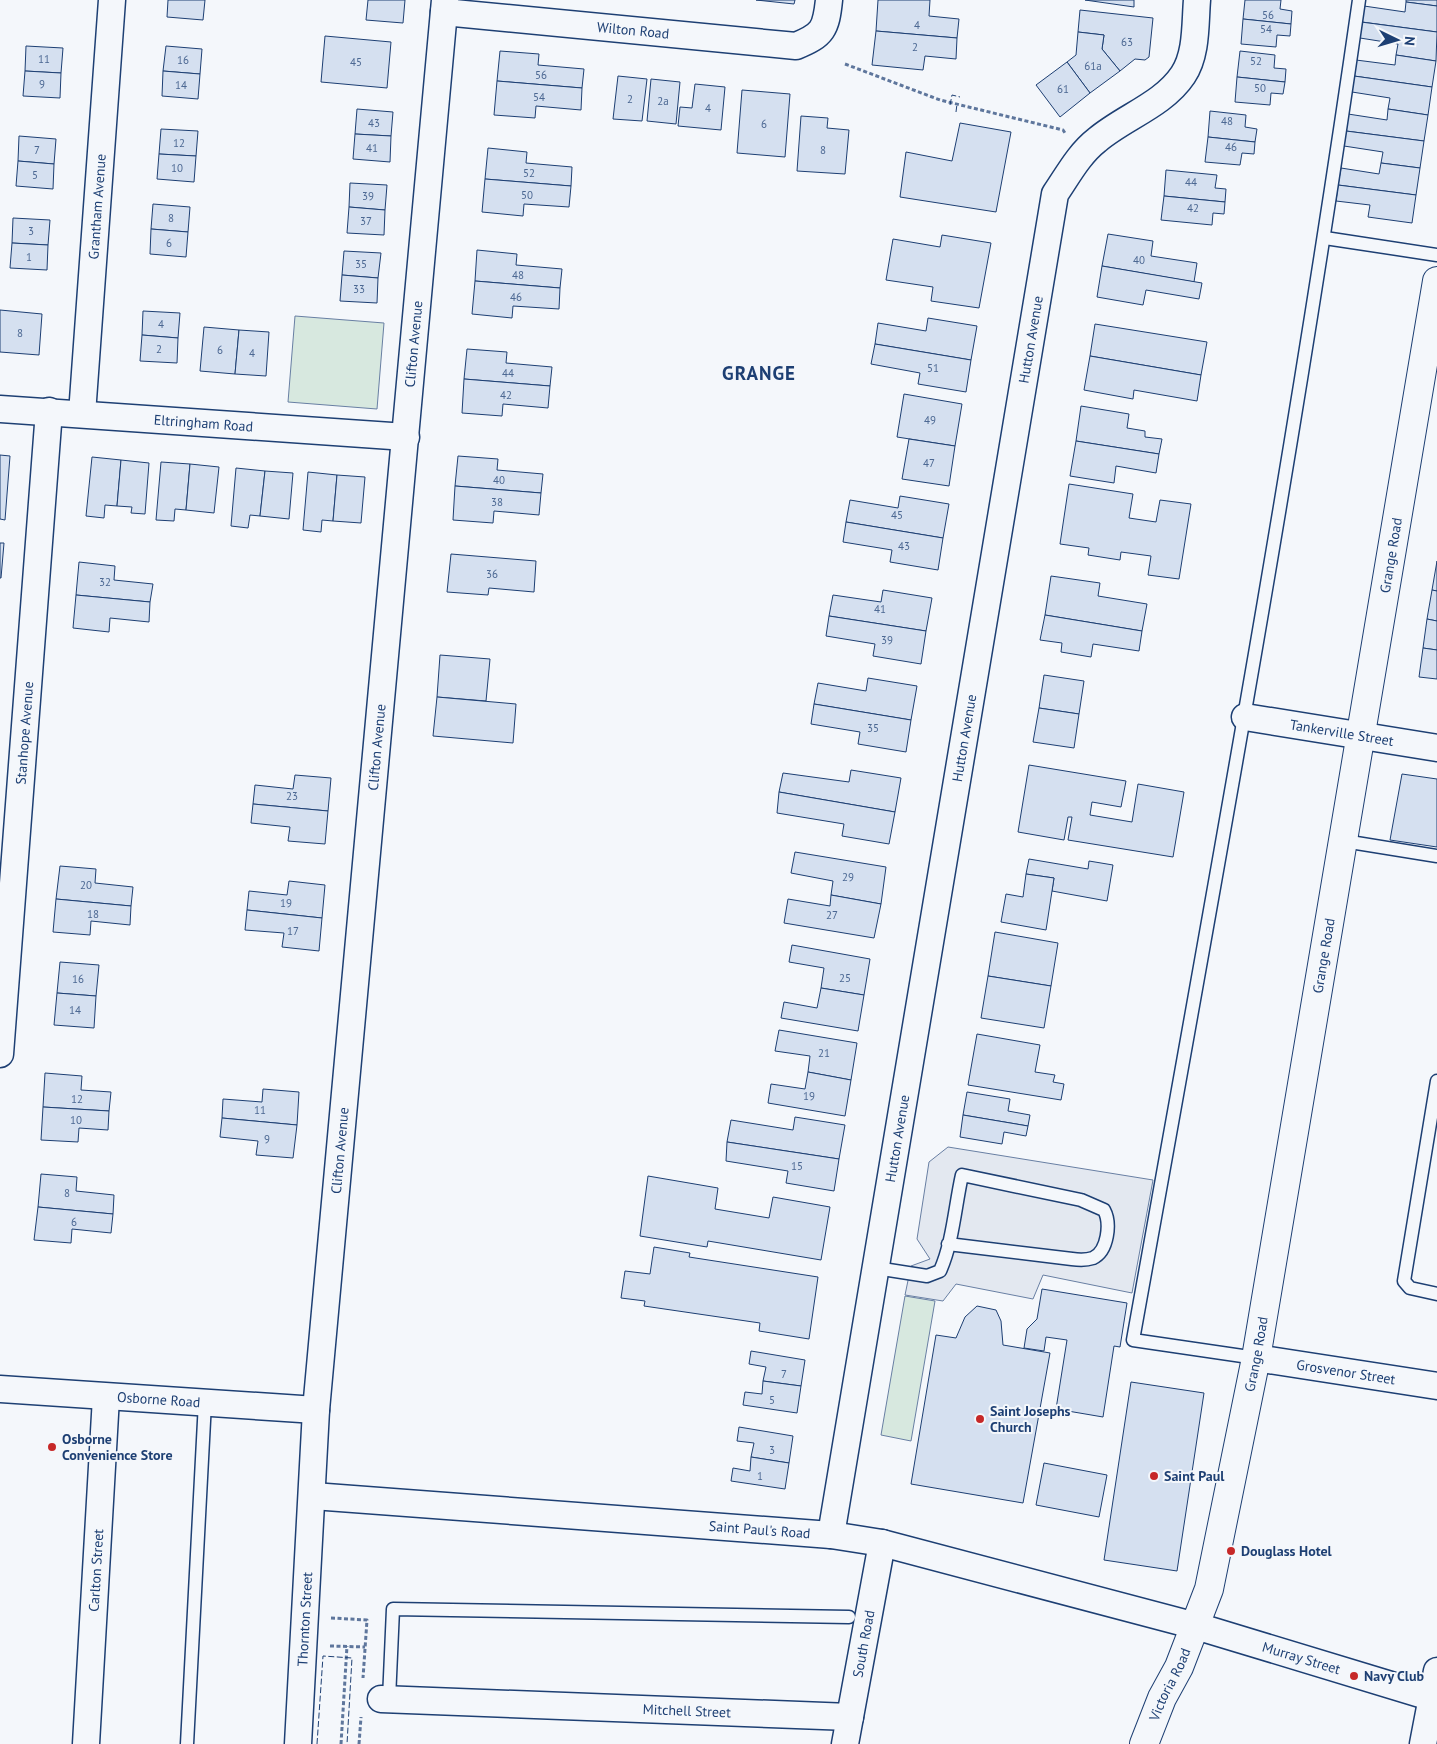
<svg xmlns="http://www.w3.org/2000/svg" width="1437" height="1744" viewBox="0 0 1437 1744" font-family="'PT Sans',sans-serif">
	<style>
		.green { fill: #d7e8df; stroke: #687fa3 }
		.parking { fill: #e3e8f0; stroke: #687fa3 }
		.building { fill: #d5e0f0; stroke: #1d3f73 }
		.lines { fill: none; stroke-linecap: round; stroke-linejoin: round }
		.service-casing { stroke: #1d3f73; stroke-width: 15 }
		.minor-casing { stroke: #1d3f73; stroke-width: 29 }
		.tertiary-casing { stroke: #1d3f73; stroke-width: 30 }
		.path { stroke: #5e769c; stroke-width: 3; stroke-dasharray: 4 2.5; stroke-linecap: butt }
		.service { stroke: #f4f7fb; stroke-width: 12 }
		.minor { stroke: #f4f7fb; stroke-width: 26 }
		.tertiary { stroke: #f4f7fb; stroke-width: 28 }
		.fence { stroke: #1d3f73; stroke-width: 1; stroke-dasharray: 6 2.5; stroke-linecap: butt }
		.poi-dot { fill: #c62828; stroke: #f4f7fb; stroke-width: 2 }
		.labels { text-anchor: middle; stroke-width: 4; stroke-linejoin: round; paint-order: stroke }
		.number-label { font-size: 11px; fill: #4b6792 }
		.street-label { font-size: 14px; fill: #1d3f73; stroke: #f4f7fb }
		.poi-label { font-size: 14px; font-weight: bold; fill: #1d3f73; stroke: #f4f7fb; text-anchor: start }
		.district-label { font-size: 19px; font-weight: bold; letter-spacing: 1px; fill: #1d3f73; stroke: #f4f7fb }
	</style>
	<rect width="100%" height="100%" fill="#f4f7fb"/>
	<g class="green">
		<polygon points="295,316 384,323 377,409 288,402"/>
		<polygon points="905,1296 935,1301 911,1441 881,1435"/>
	</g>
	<polygon class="parking" points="948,1147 1153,1180 1132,1293 1043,1275 1033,1299 956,1284 943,1301 905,1295 911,1266 930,1259 917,1239 929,1162"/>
	<g class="building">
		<polygon points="168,0 205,0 203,20 167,17"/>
		<polygon points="368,0 405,0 403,23 366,20"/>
		<polygon points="756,0 795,0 794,4"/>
		<polygon points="878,0 930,0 929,16 959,19 957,38 876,31"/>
		<polygon points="1085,0 1134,0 1134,7"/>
		<polygon points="1245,0 1281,0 1280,9 1292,11 1291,24 1243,19"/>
		<polygon points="1406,0 1437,0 1437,6 1406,2"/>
		<polygon points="1406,2 1437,6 1437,32 1362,22 1364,6 1405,12"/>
		<polygon points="1080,10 1153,18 1149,57 1145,60 1135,59 1120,71 1102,49 1104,35 1078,32"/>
		<polygon points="1243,19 1291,24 1290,36 1277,35 1276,47 1241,44"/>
		<polygon points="1361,22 1437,32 1436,61 1396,55 1398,44 1360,38"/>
		<polygon points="876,31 957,38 956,59 925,56 923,70 872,65"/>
		<polygon points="1078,32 1104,35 1102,49 1120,71 1090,93 1067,62 1076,55"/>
		<polygon points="325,36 391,42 387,88 321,82"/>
		<polygon points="26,46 63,48 61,73 25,71"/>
		<polygon points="166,46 202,49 200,74 163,71"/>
		<polygon points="500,51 539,54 538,65 584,69 582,88 497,81"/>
		<polygon points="1240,51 1275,55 1274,68 1286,69 1285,82 1237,77"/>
		<polygon points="1396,55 1436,61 1432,87 1354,76 1356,60 1395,65"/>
		<polygon points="1067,62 1090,93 1060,117 1036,85"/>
		<polygon points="25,71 61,73 60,98 23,96"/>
		<polygon points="163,71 200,74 198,99 162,96"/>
		<polygon points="618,76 647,79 642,121 613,119"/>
		<polygon points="1354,76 1432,87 1428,115 1388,109 1390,98 1352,92"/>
		<polygon points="1237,77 1285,82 1283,94 1271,93 1270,105 1235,102"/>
		<polygon points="651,79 680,82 676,124 647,121"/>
		<polygon points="497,81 582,88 581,110 536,106 535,118 494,115"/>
		<polygon points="695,84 725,87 721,130 678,126 680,107 692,108"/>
		<polygon points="742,90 790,94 785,157 737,153"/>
		<polygon points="357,109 393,112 391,136 355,134"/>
		<polygon points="1388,109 1428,115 1424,141 1346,131 1348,114 1387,120"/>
		<polygon points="1210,111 1246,115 1245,127 1257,129 1255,142 1208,137"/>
		<polygon points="801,116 828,118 827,128 849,130 845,174 797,171"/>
		<polygon points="960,123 1011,132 996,212 900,197 906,152 952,161"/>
		<polygon points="161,129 198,131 196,156 159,154"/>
		<polygon points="1346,131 1424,141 1420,168 1381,163 1383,152 1344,146"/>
		<polygon points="355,134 391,136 390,162 353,159"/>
		<polygon points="19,136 56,139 54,164 18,161"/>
		<polygon points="1208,137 1255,142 1254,154 1242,153 1240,165 1205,162"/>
		<polygon points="488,148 527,152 526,163 572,167 571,186 485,179"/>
		<polygon points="159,154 196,156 194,182 157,179"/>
		<polygon points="18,161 54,164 53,189 16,186"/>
		<polygon points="1381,163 1420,168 1416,195 1338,185 1341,168 1379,174"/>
		<polygon points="1166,170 1217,175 1215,188 1226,189 1225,202 1164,196"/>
		<polygon points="485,179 571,186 569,207 524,204 523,216 482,212"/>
		<polygon points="350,183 387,185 385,210 349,207"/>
		<polygon points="1338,185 1416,195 1412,223 1368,217 1370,205 1336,201"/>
		<polygon points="1164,196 1225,202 1224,214 1213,213 1212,225 1161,220"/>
		<polygon points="153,204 190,207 188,232 151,229"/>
		<polygon points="349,207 385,210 384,235 347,233"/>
		<polygon points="13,218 50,220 48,245 12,243"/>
		<polygon points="151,229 188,232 186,257 150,254"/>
		<polygon points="1108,234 1153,241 1151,256 1197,263 1194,282 1102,266"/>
		<polygon points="942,235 991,243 979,308 931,301 933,287 886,280 893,239 940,247"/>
		<polygon points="12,243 48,245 47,270 10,268"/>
		<polygon points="477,250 517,254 516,265 562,269 560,288 475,281"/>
		<polygon points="344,251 381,253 378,278 342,275"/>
		<polygon points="1102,266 1202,283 1199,299 1146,290 1143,305 1097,297"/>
		<polygon points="342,275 378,278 377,303 340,301"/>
		<polygon points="475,281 560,288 559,309 513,306 512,318 472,314"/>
		<polygon points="0,310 42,314 39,355 0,352"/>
		<polygon points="143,311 180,313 178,338 142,335"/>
		<polygon points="928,318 977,326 971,360 875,344 878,323 926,331"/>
		<polygon points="1095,324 1207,342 1201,375 1090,356"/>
		<polygon points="204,327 239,330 235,374 200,371"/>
		<polygon points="239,330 269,332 266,376 235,374"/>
		<polygon points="142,335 178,338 177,363 140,361"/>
		<polygon points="875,344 971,360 966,392 918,384 920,373 871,364"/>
		<polygon points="467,349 507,352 506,363 552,367 550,386 464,379"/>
		<polygon points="1090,356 1201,375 1197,401 1134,390 1133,399 1084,390"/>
		<polygon points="464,379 550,386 548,408 503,404 502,416 462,413"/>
		<polygon points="904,394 962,404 955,446 897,437"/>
		<polygon points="1081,406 1129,414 1127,428 1145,431 1145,437 1162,439 1159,454 1076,441"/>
		<polygon points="909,439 955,446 949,486 902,479"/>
		<polygon points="1076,441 1159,454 1156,473 1116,466 1114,483 1070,476"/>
		<polygon points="0,455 10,456 5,520 0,519"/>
		<polygon points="458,456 498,459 497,470 543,474 541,493 455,486"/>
		<polygon points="92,457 121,460 117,506 105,505 104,518 86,516"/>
		<polygon points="121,460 149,463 145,514 131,513 132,507 117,506"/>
		<polygon points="161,462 190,464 186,510 175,509 174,521 156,520"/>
		<polygon points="190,464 219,467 214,513 186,510"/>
		<polygon points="236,468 265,471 260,516 250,515 248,528 231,526"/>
		<polygon points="265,471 293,473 289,519 260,516"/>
		<polygon points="308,472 337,475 333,521 322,520 321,532 303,530"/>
		<polygon points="337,475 365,477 361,523 333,521"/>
		<polygon points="1069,484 1133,494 1129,518 1156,522 1160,500 1191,504 1179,579 1148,575 1151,556 1121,552 1120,560 1088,555 1089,548 1060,544"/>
		<polygon points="455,486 541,493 539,515 494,511 493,523 453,520"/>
		<polygon points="900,496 949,504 943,538 846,522 850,500 898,508"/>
		<polygon points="846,522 943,538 938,570 890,562 892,550 843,542"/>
		<polygon points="0,543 4,543 1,578 0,578"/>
		<polygon points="451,554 536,561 534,592 489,588 488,595 447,592"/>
		<polygon points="1437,561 1437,591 1432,590"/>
		<polygon points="79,562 115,566 114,580 153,584 150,602 76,595"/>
		<polygon points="1051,576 1100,583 1098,596 1147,604 1142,631 1045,615"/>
		<polygon points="883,590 932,598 926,631 829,616 833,595 881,602"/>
		<polygon points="1432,590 1437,591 1437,621 1427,619"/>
		<polygon points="76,595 150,602 149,622 110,618 109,632 73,628"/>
		<polygon points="1045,615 1142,631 1139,651 1093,644 1091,657 1061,652 1062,643 1040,640"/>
		<polygon points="829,616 926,631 921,664 873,656 875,644 826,636"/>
		<polygon points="1427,619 1437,621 1437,650 1423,648"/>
		<polygon points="1423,648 1437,650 1437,679 1419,677"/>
		<polygon points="440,655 490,659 486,701 437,697"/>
		<polygon points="1044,675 1084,681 1079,714 1039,708"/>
		<polygon points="868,678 917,686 911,720 814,704 818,683 866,691"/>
		<polygon points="437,697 516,704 513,743 433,736"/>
		<polygon points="814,704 911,720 906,752 858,744 860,732 811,724"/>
		<polygon points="1039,708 1079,714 1074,748 1033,742"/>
		<polygon points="1029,765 1126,781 1121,807 1092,802 1090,815 1132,822 1138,784 1184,792 1173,857 1068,840 1072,817 1068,817 1064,840 1018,832"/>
		<polygon points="851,770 901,778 895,812 779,792 783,773 849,782"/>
		<polygon points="1402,774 1437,779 1437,847 1390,840"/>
		<polygon points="295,775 331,778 328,811 253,804 255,785 293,789"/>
		<polygon points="779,792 895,812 889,844 842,836 844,824 777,813"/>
		<polygon points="253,804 328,811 325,844 288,841 290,827 251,823"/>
		<polygon points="795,852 886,867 881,904 831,895 833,881 791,873"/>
		<polygon points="1029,859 1088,869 1089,861 1113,865 1107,901 1052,891 1054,878 1026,874"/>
		<polygon points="60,866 96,869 95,883 133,887 131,906 56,899"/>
		<polygon points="1026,874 1054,878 1046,930 1001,922 1006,894 1023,897"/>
		<polygon points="289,881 325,885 322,918 247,910 249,891 287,895"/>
		<polygon points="831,895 881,904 874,938 784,923 788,899 830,906"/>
		<polygon points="56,899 131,906 130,925 91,921 90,935 53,932"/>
		<polygon points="247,910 322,918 319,951 282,947 284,933 245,930"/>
		<polygon points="995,932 1058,943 1051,986 988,976"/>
		<polygon points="792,945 870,959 864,995 821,988 824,968 789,962"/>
		<polygon points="60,962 99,965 96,996 57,993"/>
		<polygon points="988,976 1051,986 1044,1028 981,1018"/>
		<polygon points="821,988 864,995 858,1031 781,1018 784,1002 817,1008"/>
		<polygon points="57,993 96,996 94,1028 54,1025"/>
		<polygon points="779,1030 857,1043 851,1080 808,1072 810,1056 775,1051"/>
		<polygon points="977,1034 1040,1045 1035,1072 1055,1075 1053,1082 1064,1084 1061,1100 968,1085"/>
		<polygon points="808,1072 851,1080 845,1116 768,1103 771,1084 805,1089"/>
		<polygon points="45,1073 82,1076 81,1090 111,1092 109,1111 43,1107"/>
		<polygon points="263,1089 299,1092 297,1125 222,1118 223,1099 262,1102"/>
		<polygon points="967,1092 1010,1099 1008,1111 1030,1115 1028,1126 963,1115"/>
		<polygon points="43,1107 109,1111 108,1130 79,1128 78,1142 41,1140"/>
		<polygon points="963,1115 1028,1126 1026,1136 1004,1132 1002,1144 960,1137"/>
		<polygon points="795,1117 845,1125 839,1159 727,1142 731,1120 793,1130"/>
		<polygon points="222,1118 297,1125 293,1158 256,1155 258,1141 220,1137"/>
		<polygon points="727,1142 839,1159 834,1191 786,1183 788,1171 726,1161"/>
		<polygon points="41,1174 77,1177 76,1191 114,1195 113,1214 38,1207"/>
		<polygon points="648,1176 718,1188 715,1209 769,1218 773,1197 830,1207 821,1260 708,1241 707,1247 640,1236"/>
		<polygon points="38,1207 113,1214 111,1233 72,1229 71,1243 34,1240"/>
		<polygon points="654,1247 690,1253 689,1257 818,1277 809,1339 759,1331 760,1323 644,1306 645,1301 621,1298 625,1271 650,1274"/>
		<polygon points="1042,1289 1127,1303 1120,1347 1114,1346 1103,1417 1056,1409 1067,1340 1046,1337 1044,1351 1024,1348 1027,1329 1037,1319"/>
		<polygon points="977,1306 996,1310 1001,1321 1003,1345 1050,1353 1023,1503 911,1484 936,1335 956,1338 965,1317"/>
		<polygon points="751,1351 805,1360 801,1386 763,1381 766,1367 749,1364"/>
		<polygon points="763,1381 801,1386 797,1413 743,1405 745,1392 762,1394"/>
		<polygon points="1131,1382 1204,1393 1177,1571 1104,1560"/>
		<polygon points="739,1427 793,1436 789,1463 751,1457 754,1443 737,1441"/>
		<polygon points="751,1457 789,1463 785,1489 731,1481 733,1468 750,1471"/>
		<polygon points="1044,1463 1107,1475 1099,1517 1036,1505"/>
	</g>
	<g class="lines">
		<g class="service-casing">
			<g id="service">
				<polyline points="1325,238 1437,255"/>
				<polyline points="1344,841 1437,856"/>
				<polyline points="1437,1081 1404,1281 1410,1288 1437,1294"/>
				<path d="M876 1268 927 1276 940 1271C953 1242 955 1206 962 1175L1081 1200 1104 1210C1111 1223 1108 1251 1093 1258 1087 1260 1079 1260 1072 1259L948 1244"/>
				<path d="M1256 1358 1133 1340C1213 894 1295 449 1359 0"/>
				<polyline points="389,1699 393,1609 849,1617"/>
				<polyline points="187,1744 205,1402"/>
			</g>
		</g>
		<g class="minor-casing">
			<g id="minor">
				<path id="s1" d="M444 12 796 46C823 35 826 29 829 0"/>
				<path id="s2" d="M0 409 406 437"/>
				<path id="s3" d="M82 414 112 0"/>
				<path id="s4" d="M1245 717 1437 748"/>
				<path id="s5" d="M0 1054 49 411"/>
				<path id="s6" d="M1256 1358 1437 1386"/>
				<path id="s7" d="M0 1389 316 1410"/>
				<path id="s8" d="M313 1496 831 1535 882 1543 1196 1626 1437 1699"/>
				<path id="s9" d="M831 1535 1055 194C1068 175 1079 154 1097 140 1124 117 1163 105 1183 75 1197 54 1195 24 1197 0"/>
				<path id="s10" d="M381 1699 850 1717"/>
				<path id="s11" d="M86 1744 106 1397"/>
				<path id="s12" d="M298 1744 316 1410 445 0"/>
				<path id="s13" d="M845 1744 882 1543"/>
				<polyline points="1423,1744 1437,1671"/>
			</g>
		</g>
		<g class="tertiary-casing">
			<g id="tertiary">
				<path id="s14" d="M1144 1744 1162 1698 1179 1667 1209 1589 1256 1358 1437 281"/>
			</g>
		</g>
		<g class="path">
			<polyline points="845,64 940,100 1063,130 1065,133"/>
			<polyline points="331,1618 367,1620 363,1678"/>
			<polyline points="330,1646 365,1647"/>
			<polyline points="341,1744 347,1646"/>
			<polyline points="359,1744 361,1717"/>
		</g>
		<use href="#service" class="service"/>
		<use href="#minor" class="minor"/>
		<use href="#tertiary" class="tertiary"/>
		<g class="fence">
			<polyline points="950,105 952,95 960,97"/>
			<polyline points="956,112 957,104"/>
			<polyline points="317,1744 323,1656 352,1658 347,1744"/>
		</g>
	</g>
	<g class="poi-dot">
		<circle cx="980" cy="1419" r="5"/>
		<circle cx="52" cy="1447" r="5"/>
		<circle cx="1154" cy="1476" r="5"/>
		<circle cx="1231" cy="1551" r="5"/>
		<circle cx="1354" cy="1676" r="5"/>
	</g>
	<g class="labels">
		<g class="number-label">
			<text x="1268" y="19">56</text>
			<text x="917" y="29">4</text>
			<text x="1266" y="33">54</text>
			<text x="1127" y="46">63</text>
			<text x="915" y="51">2</text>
			<text x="44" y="63">11</text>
			<text x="183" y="64">16</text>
			<text x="1256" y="65">52</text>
			<text x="356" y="66">45</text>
			<text x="1093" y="70">61a</text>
			<text x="541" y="79">56</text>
			<text x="42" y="88">9</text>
			<text x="181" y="89">14</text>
			<text x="1260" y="92">50</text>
			<text x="1063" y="93">61</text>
			<text x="539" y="101">54</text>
			<text x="630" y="103">2</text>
			<text x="663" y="105">2a</text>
			<text x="708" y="112">4</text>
			<text x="1227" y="125">48</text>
			<text x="374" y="127">43</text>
			<text x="764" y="128">6</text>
			<text x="179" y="147">12</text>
			<text x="1231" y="151">46</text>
			<text x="372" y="152">41</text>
			<text x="37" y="154">7</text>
			<text x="823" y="154">8</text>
			<text x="177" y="172">10</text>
			<text x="529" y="177">52</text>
			<text x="35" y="179">5</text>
			<text x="1191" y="186">44</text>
			<text x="527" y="199">50</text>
			<text x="368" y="200">39</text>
			<text x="1193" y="212">42</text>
			<text x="171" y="222">8</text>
			<text x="366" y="225">37</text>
			<text x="31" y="235">3</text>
			<text x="169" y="247">6</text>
			<text x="29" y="261">1</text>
			<text x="1139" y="264">40</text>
			<text x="361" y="268">35</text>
			<text x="518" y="279">48</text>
			<text x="359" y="293">33</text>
			<text x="516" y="301">46</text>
			<text x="161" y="328">4</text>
			<text x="20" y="337">8</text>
			<text x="159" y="353">2</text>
			<text x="220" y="354">6</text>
			<text x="252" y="357">4</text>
			<text x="933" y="372">51</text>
			<text x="508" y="377">44</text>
			<text x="506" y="399">42</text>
			<text x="930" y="424">49</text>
			<text x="929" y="467">47</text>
			<text x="499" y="484">40</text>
			<text x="497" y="506">38</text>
			<text x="897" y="519">45</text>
			<text x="904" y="550">43</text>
			<text x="492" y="578">36</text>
			<text x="105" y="586">32</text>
			<text x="880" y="613">41</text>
			<text x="887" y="644">39</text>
			<text x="873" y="732">35</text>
			<text x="292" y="800">23</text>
			<text x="848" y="881">29</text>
			<text x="86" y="889">20</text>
			<text x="286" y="907">19</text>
			<text x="93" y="918">18</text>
			<text x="832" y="919">27</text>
			<text x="293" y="935">17</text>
			<text x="845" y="982">25</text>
			<text x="78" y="983">16</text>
			<text x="75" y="1014">14</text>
			<text x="824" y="1057">21</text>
			<text x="809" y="1100">19</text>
			<text x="77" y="1103">12</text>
			<text x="260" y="1114">11</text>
			<text x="76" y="1124">10</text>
			<text x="267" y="1143">9</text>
			<text x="797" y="1170">15</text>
			<text x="67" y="1197">8</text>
			<text x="74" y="1226">6</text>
			<text x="784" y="1378">7</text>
			<text x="772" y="1404">5</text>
			<text x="772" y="1454">3</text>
			<text x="760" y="1480">1</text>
		</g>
		<g class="street-label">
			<text dy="5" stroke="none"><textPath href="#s1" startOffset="190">Wilton Road</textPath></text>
			<text dy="5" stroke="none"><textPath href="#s3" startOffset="208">Grantham Avenue</textPath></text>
			<text dy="5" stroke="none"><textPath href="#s9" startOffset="1212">Hutton Avenue</textPath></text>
			<text dy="5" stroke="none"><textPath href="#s12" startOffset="1405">Clifton Avenue</textPath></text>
			<text dy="5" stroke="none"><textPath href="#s2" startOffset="204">Eltringham Road</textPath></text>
			<text dy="5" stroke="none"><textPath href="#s14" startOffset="1218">Grange Road</textPath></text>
			<text dy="5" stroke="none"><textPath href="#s5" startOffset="322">Stanhope Avenue</textPath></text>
			<text dy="5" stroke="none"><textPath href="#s4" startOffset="98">Tankerville Street</textPath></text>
			<text dy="5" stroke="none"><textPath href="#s9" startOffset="808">Hutton Avenue</textPath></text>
			<text dy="5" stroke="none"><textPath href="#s12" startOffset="1000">Clifton Avenue</textPath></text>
			<text dy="5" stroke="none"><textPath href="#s14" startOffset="812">Grange Road</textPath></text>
			<text dy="5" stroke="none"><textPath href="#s9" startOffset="402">Hutton Avenue</textPath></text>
			<text dy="5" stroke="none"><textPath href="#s12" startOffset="595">Clifton Avenue</textPath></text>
			<text dy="5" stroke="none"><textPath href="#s14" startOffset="408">Grange Road</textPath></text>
			<text dy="5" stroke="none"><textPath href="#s6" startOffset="91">Grosvenor Street</textPath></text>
			<text dy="5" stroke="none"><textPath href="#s7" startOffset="159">Osborne Road</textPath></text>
			<text dy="5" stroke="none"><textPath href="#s8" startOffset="448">Saint Paul's Road</textPath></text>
			<text dy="5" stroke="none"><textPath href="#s11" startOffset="174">Carlton Street</textPath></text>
			<text dy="5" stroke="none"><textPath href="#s12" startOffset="125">Thornton Street</textPath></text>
			<text dy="5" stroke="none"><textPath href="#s13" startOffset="102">South Road</textPath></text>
			<text dy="5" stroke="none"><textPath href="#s8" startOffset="1006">Murray Street</textPath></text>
			<text dy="5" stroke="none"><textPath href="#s14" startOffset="65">Victoria Road</textPath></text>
			<text dy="5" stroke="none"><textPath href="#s10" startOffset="306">Mitchell Street</textPath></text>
		</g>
		<g class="poi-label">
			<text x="990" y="1416">Saint Josephs<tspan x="990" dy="16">Church</tspan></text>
			<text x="62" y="1444">Osborne<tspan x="62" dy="16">Convenience Store</tspan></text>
			<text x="1164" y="1481">Saint Paul</text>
			<text x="1241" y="1556">Douglass Hotel</text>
			<text x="1364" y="1681">Navy Club</text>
		</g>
		<g class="district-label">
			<text x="759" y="380">GRANGE</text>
		</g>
	</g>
	<g transform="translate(1397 40) rotate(95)" stroke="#f4f7fb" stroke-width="4" paint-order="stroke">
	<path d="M0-4L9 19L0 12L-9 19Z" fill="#1d3f73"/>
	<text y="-8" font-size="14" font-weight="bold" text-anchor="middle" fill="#1d3f73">N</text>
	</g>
</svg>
